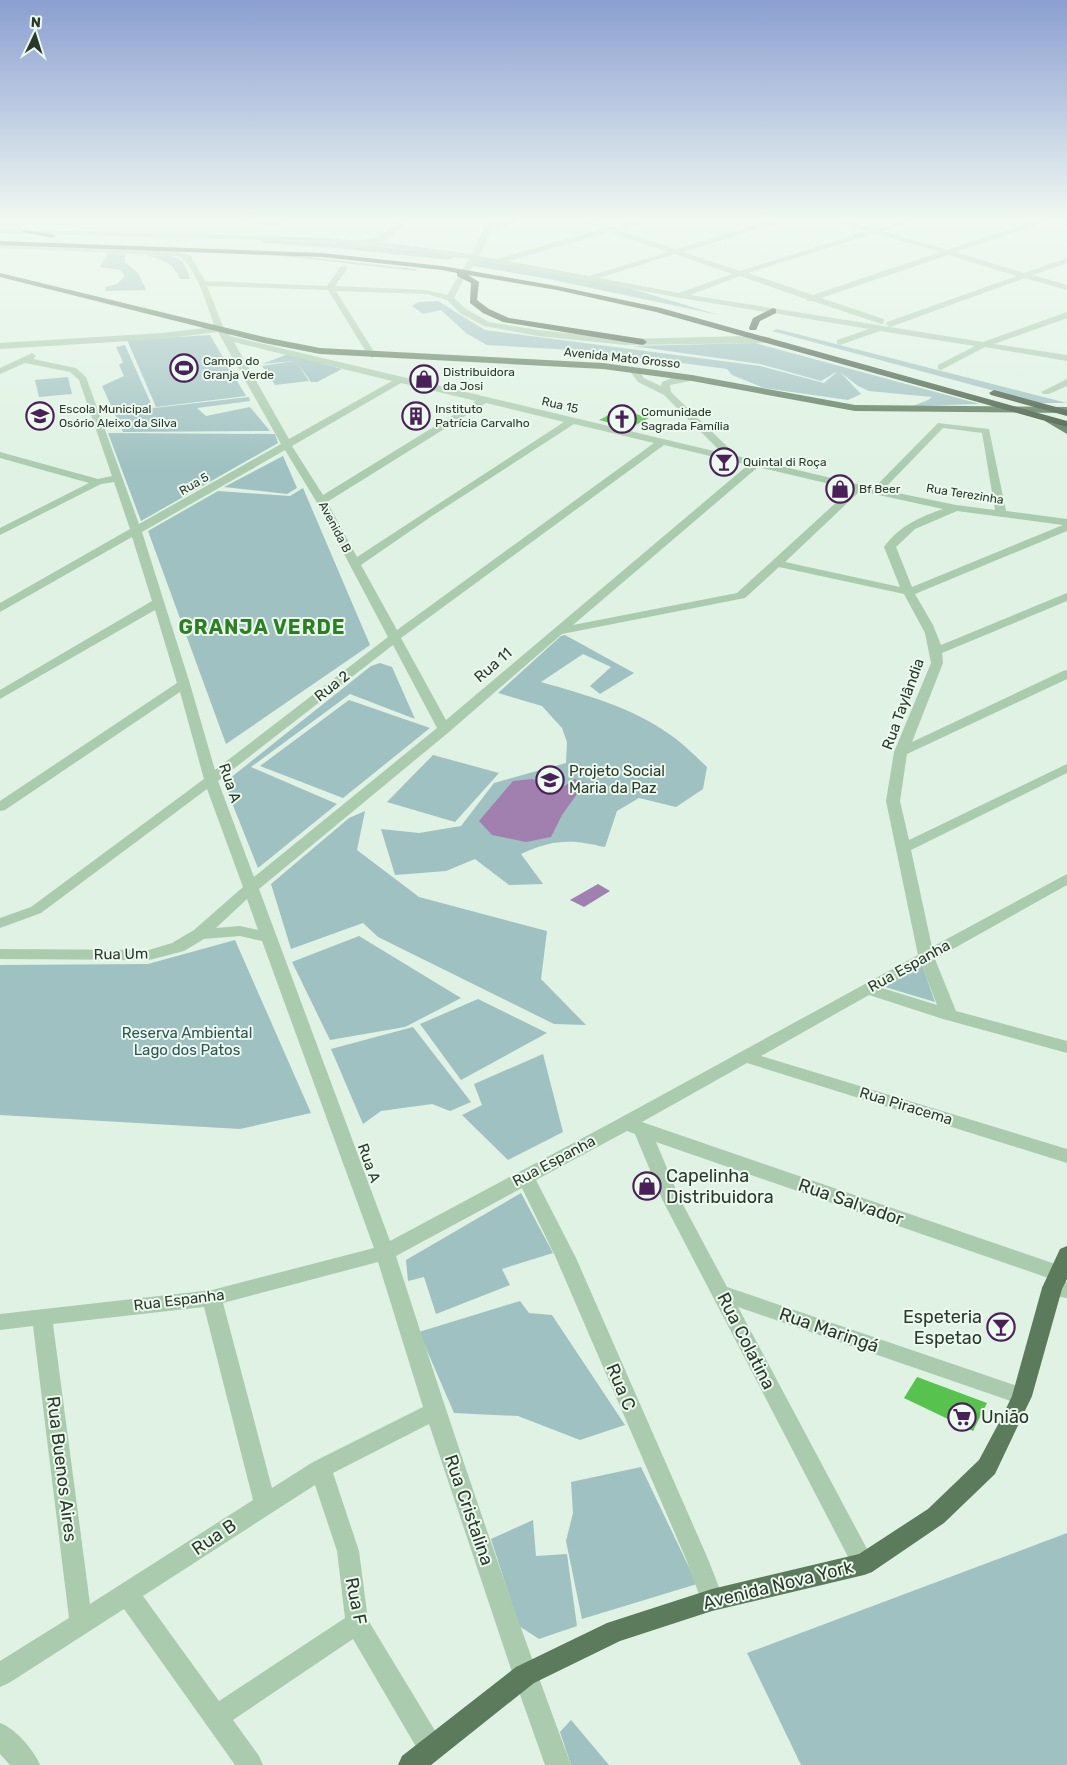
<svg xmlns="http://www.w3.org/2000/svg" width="1067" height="1765" viewBox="0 0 1067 1765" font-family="Rubik,sans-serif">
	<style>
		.green { fill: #9fc1c1 }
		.water { fill: #a17faf }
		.building { fill: #57c24d }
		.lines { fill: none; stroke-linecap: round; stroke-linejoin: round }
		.minor { fill: #abcbaf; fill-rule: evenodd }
		.major { fill: #5c7a5c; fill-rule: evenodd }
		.highway { fill: #425942; fill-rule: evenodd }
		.labels { text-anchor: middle; stroke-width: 4; stroke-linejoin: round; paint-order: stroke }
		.far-street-label { font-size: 12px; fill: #2a392a; stroke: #ecfaef }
		.far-poi-label { font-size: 12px; fill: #2a392a; stroke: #ecfaef; text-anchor: start }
		.street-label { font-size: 15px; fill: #2a392a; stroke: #ecfaef }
		.poi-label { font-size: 15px; fill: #2a392a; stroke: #ecfaef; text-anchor: start }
		.park-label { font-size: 15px; fill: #2f5556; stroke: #ecfaef }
		.near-poi-label { font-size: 18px; fill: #2a392a; stroke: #ecfaef; text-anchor: start }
		.near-street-label { font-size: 18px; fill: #2a392a; stroke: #ecfaef }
		.district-label { font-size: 20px; font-weight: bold; letter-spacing: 1px; fill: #2d7f24; stroke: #ecfaef }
	</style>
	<rect width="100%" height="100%" fill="#dff2e3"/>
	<g class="green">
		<polygon points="261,240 348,243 456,256 449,260 336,248 262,243"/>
		<polygon points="147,248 281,254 416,269 416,271 281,256"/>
		<polygon points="108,253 125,254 125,262 138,273 146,290 106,291 105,287 117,284 125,276 120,270 100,267"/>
		<path d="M146 255C172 257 183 251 190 279H180C174 263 162 260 146 255Z"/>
		<polygon points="476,259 629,288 719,315 549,279 473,266"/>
		<polygon points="438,301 485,330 760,366 824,383 838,371 821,381 760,364 633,346 755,343 980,404 913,406 928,400 932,397 869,391 858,386 840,372 861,394 848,400 764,388 732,375 727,369 659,360 597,356 589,351 487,345 466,333 441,310 423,314 412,306 418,302"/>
		<polygon points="777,329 1067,403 1039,403 772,331"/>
		<polygon points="210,335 246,396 156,407 127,340"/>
		<polygon points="125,345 153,408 249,397 250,401 197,408 206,416 250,407 270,431 123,432 102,386 124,376 119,365 123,362 116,347"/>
		<polygon points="288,354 342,369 317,382 311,382 296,361 309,381 275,385 262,366 294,361 262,364"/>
		<polygon points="68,377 72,394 39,397 35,380"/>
		<polygon points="108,433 275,434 278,443 141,521"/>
		<polygon points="283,456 297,488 287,494 224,487"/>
		<polygon points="303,488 370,645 226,744 148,531 218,491 290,496"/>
		<path d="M565 635 634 673 600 694 590 686 611 667 583 654 541 682C586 695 631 707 669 734 683 743 695 756 707 767L703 789 676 807 639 798 617 811 605 847C571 839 553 839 521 854L543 884 509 885 475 859 446 871 395 875 381 829 419 833 461 826 494 783 566 763 567 742 562 728 542 706 498 693 561 636Z"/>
		<polygon points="380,663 392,667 415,719 350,694 251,767 337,804 258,868 224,783 371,666"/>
		<polygon points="349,700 430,728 343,798 260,766"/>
		<polygon points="433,755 499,773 455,822 387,802"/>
		<polygon points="365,811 357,850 419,897 547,931 541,979 586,1025 554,1024 378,937 363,923 291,949 271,884 349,818"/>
		<polygon points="359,936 461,998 405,1027 330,1040 292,962"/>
		<polygon points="235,940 311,1113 240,1129 0,1115 0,965 148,964"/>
		<polygon points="922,965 935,1002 885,987"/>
		<polygon points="478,999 547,1033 461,1080 420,1024"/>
		<polygon points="413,1027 471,1102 450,1111 432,1104 381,1111 363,1124 331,1049"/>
		<polygon points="543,1054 563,1132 508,1160 462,1115 482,1105 474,1084"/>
		<polygon points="521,1193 553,1253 502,1269 510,1285 436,1314 424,1277 408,1281 406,1260"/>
		<polygon points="520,1301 529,1313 552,1315 625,1425 580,1440 518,1416 454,1413 419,1332"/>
		<polygon points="641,1467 697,1584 582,1619 566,1541 573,1513 571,1482"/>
		<polygon points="533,1520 536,1556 567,1554 577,1626 539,1639 519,1626 491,1539"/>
		<polygon points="1067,1533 1067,1765 801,1765 747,1653"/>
		<polygon points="571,1720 609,1765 571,1765 560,1732"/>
	</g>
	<g class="water">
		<polygon points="532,779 560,789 575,779 585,783 562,815 551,837 526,842 492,835 479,821 513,781"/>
		<polygon points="598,884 610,891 584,907 570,900"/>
	</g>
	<g class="building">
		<polygon points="620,409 649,418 630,428 599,420"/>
		<polygon points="917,1377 987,1403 973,1431 904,1398"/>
	</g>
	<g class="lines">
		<g class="minor">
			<path d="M236 221C248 220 271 217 282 224L278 226 240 223Z"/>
			<path d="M397 221H403L404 224 389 239 379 242 472 254 484 229 483 228 491 221H498L497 223 515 221V223L492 229 479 256 497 259 602 229 581 221C591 221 602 228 611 227 622 225 631 221 642 221V223L617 230 676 249 769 221H778V223L683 252 740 271 867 231 839 223V221C851 221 862 228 874 228 884 229 897 221 909 221V223L883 231 947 250 1034 221H1043V223L955 252 1024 273 1067 258V263L1033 275 1067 285V290L1025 278 890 327 886 324 887 322 1017 276 948 255 821 298 884 319V323L881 324 813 301H807L806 299 740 276 690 295 983 342 1067 312V318L994 344 1067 355V361L985 347 941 370 938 369V365L975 346 880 331 840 345 837 344V340L869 329 681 298 477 260 465 277 454 298 466 309 489 322 538 330 625 339 747 336 769 337 773 340 769 343 625 345 538 336 484 326 460 313 447 300 427 294 336 291 376 355 372 358 368 355 328 290 207 286 224 329 230 336 722 453 664 395 638 382 629 370 631 368H637L644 378 661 386 662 382 674 377 695 376V380L670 385 671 392 737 456 874 488 938 423 989 429 1006 511 1067 519V531L915 594 933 625 941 645 1067 593V601L942 653 943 663 912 742 1063 671 1067 670V679L907 754 900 801 909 840 1067 764V773L911 850 932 947 1067 874V885L935 959 956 1011 1067 1041V1053L943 1019 869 995 761 1056 1067 1149V1163L747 1063 642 1122 1067 1268V1279L1061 1281 1067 1282V1298L1045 1294 1042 1288 1045 1282 1057 1281 656 1142 680 1199 727 1287 1029 1390 1032 1396 1029 1402 1022 1405 738 1307 875 1564 872 1572 864 1575 856 1572 662 1199 635 1134 627 1131 536 1180 576 1258 708 1559 724 1600 720 1608 712 1611 704 1608 686 1559 556 1258 522 1188 396 1256C451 1427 508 1597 571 1765H545L513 1675 429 1424 333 1473 359 1551 368 1620 440 1739 443 1748 440 1757 431 1760 422 1757 353 1639 233 1720 259 1756 263 1765H235L124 1609 9 1683 0 1687V1661L69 1618 33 1326 0 1330V1314L212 1290 374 1248 262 941 240 936 204 939 184 951 149 960 0 959V949L149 950 172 943 194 930 243 887 207 789 41 913 0 928V918L31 907 204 779 180 692 5 810 0 811V801L177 683 155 610 0 699V690L152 601 132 537 0 612V603L130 529 114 482 101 484 0 535V528L89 483 0 458V452L98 479 112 476 79 380 70 372 25 363 0 374V368L32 353 36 356 33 359 76 368 86 377 139 524 281 444 218 332 161 339 0 349V343L161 333 215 327C208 308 196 265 178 256L0 248V244L180 252 191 256 205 281 327 286 341 266H344L348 268 335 286 427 290 447 295 469 259 388 247 327 242 0 233V229L327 238C358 240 371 246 396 223ZM609 232 668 252 589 276 508 261ZM875 233 940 252 813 295 748 273ZM675 254 732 274 679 293 599 278ZM234 342 392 381 289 439ZM401 383 476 401 323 495 292 446ZM486 403 564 422 357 557 327 502ZM574 424 654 443 397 630 361 565 432 516ZM943 428 982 433 995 510 956 505 883 490ZM664 445 748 465 446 720 401 638ZM285 450 316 501 388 637 215 770 190 684 142 532ZM758 467 851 489 737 593 573 625ZM860 491 943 509C920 517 899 526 884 547L900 587 785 562ZM957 511 1063 525 912 587 896 547 915 529ZM779 567 904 594 925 633 931 663 894 752 886 801 918 955 620 1118 390 1241 259 889 449 732 562 634 745 598ZM393 645 437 728 254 877 218 781ZM247 899 258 930 240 926 216 928ZM922 966 937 1005 882 988ZM378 1262 423 1407 313 1462 272 1488 223 1303ZM204 1307 253 1500 90 1604 53 1324ZM315 1485 337 1551 345 1618 219 1701 143 1596Z"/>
			<polygon points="1067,379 1067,386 1049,394 1043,394 1041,392"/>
			<path d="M0 1723C16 1729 33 1749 40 1765H10L0 1754Z"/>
		</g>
		<g class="major">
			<polygon points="0,273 264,337 320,348 603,363 692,375 855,405 1067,407 1067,413 855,411 692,381 603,369 320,354 264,343 0,277"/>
			<polygon points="1048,416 1067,427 1067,434 1045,421 1045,417"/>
			<polygon points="1067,1246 1067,1279 1062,1289 1032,1396 995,1474 944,1523 872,1572 864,1575 712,1611 620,1641 534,1683 431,1765 398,1765 402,1756 516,1667 607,1623 712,1589 859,1554 928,1509 979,1460 1002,1417 1012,1396 1042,1288 1060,1249"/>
		</g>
		<g class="highway">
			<polygon points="24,230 52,234 56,236 52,238 23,232"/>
			<polygon points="0,241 322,253 442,266 557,286 661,308 1067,421 1067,427 656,312 557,290 468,275 479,282 477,300 489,309 509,318 643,339 647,342 643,345 503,322 483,313 470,303 471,283 457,276 457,273 442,270 322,257 0,245"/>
			<polygon points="773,308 776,309 776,313 760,321 756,330 750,330 749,328 753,318"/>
			<polygon points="994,390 1067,410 1067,416 991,395 989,393"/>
		</g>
	</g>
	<linearGradient id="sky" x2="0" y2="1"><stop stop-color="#8b9fd1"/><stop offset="0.47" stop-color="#f1f9f2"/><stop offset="1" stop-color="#f1f9f2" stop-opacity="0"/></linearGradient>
	<rect width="1067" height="468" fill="url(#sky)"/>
	<defs>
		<g id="stadium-ring" transform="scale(1.4375)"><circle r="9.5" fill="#ecfaef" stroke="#4a2059" stroke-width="1.5"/><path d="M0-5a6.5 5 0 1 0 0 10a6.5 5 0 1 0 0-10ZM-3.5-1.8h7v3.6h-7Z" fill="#4a2059"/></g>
		<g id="shop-ring" transform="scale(1.4375)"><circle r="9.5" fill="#ecfaef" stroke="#4a2059" stroke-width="1.5"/><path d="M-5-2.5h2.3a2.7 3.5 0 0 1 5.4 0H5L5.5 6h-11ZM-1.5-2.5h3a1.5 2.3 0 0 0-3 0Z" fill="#4a2059"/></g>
		<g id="school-ring" transform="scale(1.4375)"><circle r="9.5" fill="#ecfaef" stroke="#4a2059" stroke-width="1.5"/><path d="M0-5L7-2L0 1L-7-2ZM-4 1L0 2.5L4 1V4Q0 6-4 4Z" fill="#4a2059"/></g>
		<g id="building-ring" transform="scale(1.4375)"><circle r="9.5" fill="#ecfaef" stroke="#4a2059" stroke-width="1.5"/><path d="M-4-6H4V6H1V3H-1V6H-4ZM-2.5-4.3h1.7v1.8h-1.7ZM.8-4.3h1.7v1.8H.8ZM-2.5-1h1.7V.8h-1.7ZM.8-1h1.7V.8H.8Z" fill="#4a2059"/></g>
		<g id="church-ring" transform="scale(1.4375)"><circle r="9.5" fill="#ecfaef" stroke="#4a2059" stroke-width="1.5"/><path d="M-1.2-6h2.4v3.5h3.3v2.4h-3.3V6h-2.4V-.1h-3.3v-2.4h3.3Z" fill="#4a2059"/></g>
		<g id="bar-ring" transform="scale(1.4375)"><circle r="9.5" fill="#ecfaef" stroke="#4a2059" stroke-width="1.5"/><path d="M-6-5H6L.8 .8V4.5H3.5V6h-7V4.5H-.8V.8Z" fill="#4a2059"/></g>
		<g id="supermarket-ring" transform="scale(1.4375)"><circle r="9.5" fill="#ecfaef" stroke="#4a2059" stroke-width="1.5"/><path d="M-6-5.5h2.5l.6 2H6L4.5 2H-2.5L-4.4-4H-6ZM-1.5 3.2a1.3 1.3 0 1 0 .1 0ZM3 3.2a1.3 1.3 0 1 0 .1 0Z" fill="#4a2059"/></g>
	</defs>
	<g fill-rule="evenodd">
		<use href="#stadium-ring" x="184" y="368"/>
		<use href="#shop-ring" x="424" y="379"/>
		<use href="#school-ring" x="40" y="416"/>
		<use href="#building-ring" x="416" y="416"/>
		<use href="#church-ring" x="622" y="419"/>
		<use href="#bar-ring" x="724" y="462"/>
		<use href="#shop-ring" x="840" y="489"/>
		<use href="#school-ring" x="550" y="780"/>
		<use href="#shop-ring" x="647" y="1186"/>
		<use href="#bar-ring" x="1001" y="1327"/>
		<use href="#supermarket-ring" x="962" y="1417"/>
	</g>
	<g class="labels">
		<g class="far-street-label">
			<text transform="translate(622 358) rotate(6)" y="4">Avenida Mato Grosso</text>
			<text transform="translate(560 405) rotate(13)" y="4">Rua 15</text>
			<text transform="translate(194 484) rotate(-30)" y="4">Rua 5</text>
			<text transform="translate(965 494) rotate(9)" y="4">Rua Terezinha</text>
			<text transform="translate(335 527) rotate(62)" y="4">Avenida B</text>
		</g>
		<g class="far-poi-label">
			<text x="203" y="365">Campo do<tspan x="203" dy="14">Granja Verde</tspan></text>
			<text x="443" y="376">Distribuidora<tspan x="443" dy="14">da Josi</tspan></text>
			<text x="59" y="413">Escola Municipal<tspan x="59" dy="14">Osório Aleixo da Silva</tspan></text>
			<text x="435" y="413">Instituto<tspan x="435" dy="14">Patrícia Carvalho</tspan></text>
			<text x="641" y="416">Comunidade<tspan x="641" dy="14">Sagrada Família</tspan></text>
			<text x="743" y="466">Quintal di Roça</text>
			<text x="859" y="493">Bf Beer</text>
		</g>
		<g class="street-label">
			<text transform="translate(493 665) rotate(-41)" y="5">Rua 11</text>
			<text transform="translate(332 686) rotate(-38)" y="5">Rua 2</text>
			<text transform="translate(903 704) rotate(-70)" y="5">Rua Taylândia</text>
			<text transform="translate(230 783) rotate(71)" y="5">Rua A</text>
			<text transform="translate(121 954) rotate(-1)" y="5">Rua Um</text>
			<text transform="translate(909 966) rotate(-29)" y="5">Rua Espanha</text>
			<text transform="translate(906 1106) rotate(17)" y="5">Rua Piracema</text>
			<text transform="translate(554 1161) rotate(-28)" y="5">Rua Espanha</text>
			<text transform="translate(369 1163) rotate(70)" y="5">Rua A</text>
			<text transform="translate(179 1300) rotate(-7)" y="5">Rua Espanha</text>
		</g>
		<g class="poi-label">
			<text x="569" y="776">Projeto Social<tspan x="569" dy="17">Maria da Paz</tspan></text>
		</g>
		<g class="park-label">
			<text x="187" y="1038">Reserva Ambiental<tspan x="187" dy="17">Lago dos Patos</tspan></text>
		</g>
		<g class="near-poi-label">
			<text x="666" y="1182">Capelinha<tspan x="666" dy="21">Distribuidora</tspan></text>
			<text x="982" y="1323" text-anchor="end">Espeteria<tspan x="982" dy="21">Espetao</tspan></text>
			<text x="981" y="1423">União</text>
		</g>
		<g class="near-street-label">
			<text transform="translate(851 1202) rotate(19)" y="6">Rua Salvador</text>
			<text transform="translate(829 1330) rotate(19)" y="6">Rua Maringá</text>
			<text transform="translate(746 1341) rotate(63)" y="6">Rua Colatina</text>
			<text transform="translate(621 1387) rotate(67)" y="6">Rua C</text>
			<text transform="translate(62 1469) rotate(83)" y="6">Rua Buenos Aires</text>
			<text transform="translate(469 1510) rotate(71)" y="6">Rua Cristalina</text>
			<text transform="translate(214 1537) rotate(-34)" y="6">Rua B</text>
			<text transform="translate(778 1585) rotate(-14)" y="6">Avenida Nova York</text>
			<text transform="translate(356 1601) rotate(79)" y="6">Rua F</text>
		</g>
		<g class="district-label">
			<text x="262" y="634">GRANJA VERDE</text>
		</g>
	</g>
	<g transform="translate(35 35) rotate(4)" stroke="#ecfaef" stroke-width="4" paint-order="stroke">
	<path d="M0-4L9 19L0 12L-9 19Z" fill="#2a392a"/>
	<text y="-8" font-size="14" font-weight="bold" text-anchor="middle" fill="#2a392a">N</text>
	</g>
</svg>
